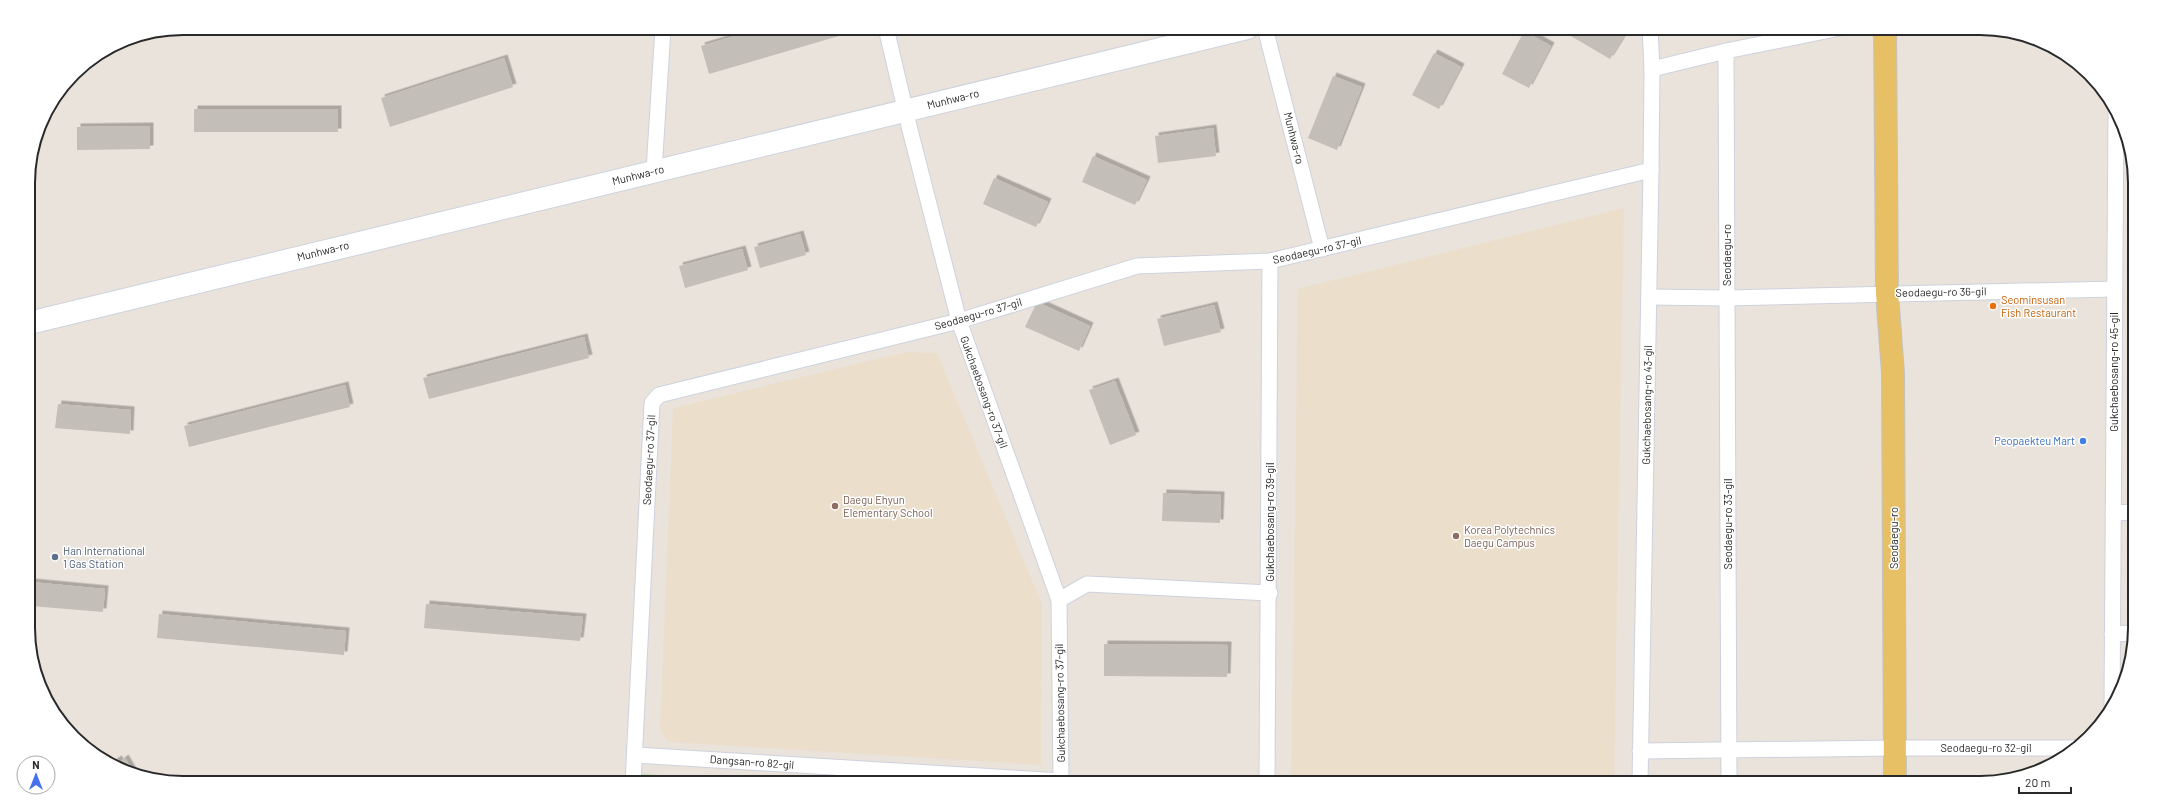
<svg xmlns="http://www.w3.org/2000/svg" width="2163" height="811" viewBox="0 0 2163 811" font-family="Barlow,sans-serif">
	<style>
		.education { fill: #ebdfcc }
		.green { fill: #b6de9c }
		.building { fill: #c3beb7; filter: url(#shadow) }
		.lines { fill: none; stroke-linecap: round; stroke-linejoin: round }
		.street-casing { stroke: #ced2dd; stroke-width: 17 }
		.secondary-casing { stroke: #ced2dd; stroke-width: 24 }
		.primary-casing { stroke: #c3c3c3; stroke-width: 24 }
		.street { stroke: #fff; stroke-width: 15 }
		.secondary { stroke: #fff; stroke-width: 22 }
		.primary { stroke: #e7c065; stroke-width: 22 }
		.food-dot { fill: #e8710a; stroke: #fff; stroke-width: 1.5 }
		.shop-dot { fill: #3f7fe0; stroke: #fff; stroke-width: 1.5 }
		.education-dot { fill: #8d6e63; stroke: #fff; stroke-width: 1.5 }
		.service-dot { fill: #5c6f8a; stroke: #fff; stroke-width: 1.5 }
		.labels { text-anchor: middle; stroke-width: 3; stroke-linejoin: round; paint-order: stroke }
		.street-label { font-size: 11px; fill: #292929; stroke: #fff }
		.food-label { font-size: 11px; fill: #c56008; stroke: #fff; text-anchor: start }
		.shop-label { font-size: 11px; fill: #366cbe; stroke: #fff; text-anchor: end }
		.education-label { font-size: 11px; fill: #785e54; stroke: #fff; text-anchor: start }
		.service-label { font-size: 11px; fill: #4e5e75; stroke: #fff; text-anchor: start }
		.rim { fill: none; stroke: #292929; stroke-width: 2 }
	</style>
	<defs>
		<filter id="shadow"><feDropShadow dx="3.5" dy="-3.5" stdDeviation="0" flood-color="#0004"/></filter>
	</defs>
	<rect width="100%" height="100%" fill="#eae3dc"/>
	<g class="education">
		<polygon points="1624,208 1614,783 1291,783 1298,289"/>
		<polygon points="906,352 937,353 1042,604 1041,765 668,742 660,731 673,408"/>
	</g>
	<polygon class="green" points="638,774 825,783 638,783"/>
	<g class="building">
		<polygon points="761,28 848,28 849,33 709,74 701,46"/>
		<polygon points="1573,28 1617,28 1626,33 1610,59 1569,35"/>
		<polygon points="1524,31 1551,46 1529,88 1502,74"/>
		<polygon points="1434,53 1461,67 1439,109 1412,95"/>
		<polygon points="504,58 513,87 390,127 381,98"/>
		<polygon points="1333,76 1362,87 1337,150 1308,138"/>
		<rect x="194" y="109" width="144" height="23"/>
		<polygon points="150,126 150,149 77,150 77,127"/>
		<polygon points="1213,128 1216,156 1158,163 1155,136"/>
		<polygon points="1093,156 1147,180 1135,205 1082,182"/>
		<polygon points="994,178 1048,202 1036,227 983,204"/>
		<polygon points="800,234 806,255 760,268 754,247"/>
		<polygon points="742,249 748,270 685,288 679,266"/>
		<polygon points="1037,302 1090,326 1079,351 1025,327"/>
		<polygon points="1214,305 1221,332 1164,346 1157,319"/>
		<polygon points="584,337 589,358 429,399 423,378"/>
		<polygon points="1115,381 1136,435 1110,445 1089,390"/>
		<polygon points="345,385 350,407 189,447 184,426"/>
		<polygon points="58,404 131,410 130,434 55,428"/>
		<polygon points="1163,493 1221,495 1220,523 1162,521"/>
		<polygon points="31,582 105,589 103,612 31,606"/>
		<polygon points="426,604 583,617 580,641 424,628"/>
		<polygon points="159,614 346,631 344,655 157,638"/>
		<polygon points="1104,644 1228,645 1227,677 1104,676"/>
		<polygon points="125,758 135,775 111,764 118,759 120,762"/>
	</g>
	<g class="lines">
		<g class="street-casing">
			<g id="street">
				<polyline points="886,28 910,130 959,321 1059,600 1061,783"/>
				<polyline points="1265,28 1322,249"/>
				<polyline points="1726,51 1729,783"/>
				<polyline points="1652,69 1726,51 1840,28"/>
				<polyline points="654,171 663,28"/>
				<polyline points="1649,297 1727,298 2114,289"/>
				<polyline points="2113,513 2135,512"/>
				<polyline points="1059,600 1087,584 1270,593"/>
				<polyline points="2112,634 2134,633"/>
				<polyline points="2112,705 2116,109"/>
				<polyline points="1640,751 1895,748 2077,748"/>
				<polyline points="635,755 1061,781"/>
				<polyline points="633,783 652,403 659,395 959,321 1137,266 1270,261 1651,170"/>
				<polyline points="1267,783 1270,261"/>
				<polyline points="1640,783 1651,170 1652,69 1650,28"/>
			</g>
		</g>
		<g class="secondary-casing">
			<polyline id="secondary" points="29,323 1247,28"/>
		</g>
		<g class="primary-casing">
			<polyline id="primary" points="1885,28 1887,293 1893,373 1895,783"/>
		</g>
		<use href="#street" class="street"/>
		<use href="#secondary" class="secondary"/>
		<use href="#primary" class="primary"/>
	</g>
	<circle class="food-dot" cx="1993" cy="306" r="4"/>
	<circle class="shop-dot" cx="2083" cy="441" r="4"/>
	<g class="education-dot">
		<circle cx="835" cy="506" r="4"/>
		<circle cx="1456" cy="536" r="4"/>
	</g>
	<circle class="service-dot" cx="55" cy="557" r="4"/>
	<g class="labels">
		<g class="street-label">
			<text transform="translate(953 99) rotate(-14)" y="4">Munhwa-ro</text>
			<text transform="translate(1294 138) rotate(76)" y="4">Munhwa-ro</text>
			<text transform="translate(638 175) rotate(-14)" y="4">Munhwa-ro</text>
			<text transform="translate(1317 250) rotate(-13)" y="4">Seodaegu-ro 37-gil</text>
			<text transform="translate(323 251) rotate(-14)" y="4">Munhwa-ro</text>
			<text transform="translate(1727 255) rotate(-90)" y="4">Seodaegu-ro</text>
			<text transform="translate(1941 292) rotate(-1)" y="4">Seodaegu-ro 36-gil</text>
			<text transform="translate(978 314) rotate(-16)" y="4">Seodaegu-ro 37-gil</text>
			<text transform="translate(2114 372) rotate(-90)" y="4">Gukchaebosang-ro 45-gil</text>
			<text transform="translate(984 392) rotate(70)" y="4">Gukchaebosang-ro 37-gil</text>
			<text transform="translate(1647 405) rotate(-89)" y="4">Gukchaebosang-ro 43-gil</text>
			<text transform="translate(649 460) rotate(-87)" y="4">Seodaegu-ro 37-gil</text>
			<text transform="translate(1270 522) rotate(-90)" y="4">Gukchaebosang-ro 39-gil</text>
			<text transform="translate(1728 524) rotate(-90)" y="4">Seodaegu-ro 33-gil</text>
			<text transform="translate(1894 538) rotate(-90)" y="4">Seodaegu-ro</text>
			<text transform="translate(1060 703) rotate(-91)" y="4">Gukchaebosang-ro 37-gil</text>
			<text x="1986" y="752">Seodaegu-ro 32-gil</text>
			<text transform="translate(752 762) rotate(4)" y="4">Dangsan-ro 82-gil</text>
		</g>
		<g class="food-label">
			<text x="2001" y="304">Seominsusan<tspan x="2001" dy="13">Fish Restaurant</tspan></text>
		</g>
		<g class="shop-label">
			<text x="2075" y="445">Peopaekteu Mart</text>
		</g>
		<g class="education-label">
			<text x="843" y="504">Daegu Ehyun<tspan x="843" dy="13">Elementary School</tspan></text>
			<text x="1464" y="534">Korea Polytechnics<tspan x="1464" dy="13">Daegu Campus</tspan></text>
		</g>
		<g class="service-label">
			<text x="63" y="555">Han International<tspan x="63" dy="13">1 Gas Station</tspan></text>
		</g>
	</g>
	<path d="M0 0H2163V811H0ZM183 35H1980A148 148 0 0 1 2128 183V628A148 148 0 0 1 1980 776H183A148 148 0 0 1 35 628V183A148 148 0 0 1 183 35Z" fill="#fff" fill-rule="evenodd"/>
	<path class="rim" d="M183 35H1980A148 148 0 0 1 2128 183V628A148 148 0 0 1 1980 776H183A148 148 0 0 1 35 628V183A148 148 0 0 1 183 35Z"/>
	<g transform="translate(36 775)"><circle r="19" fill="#ffffff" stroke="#a9a9a9"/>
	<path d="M0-3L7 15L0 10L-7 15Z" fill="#4670ed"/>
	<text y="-6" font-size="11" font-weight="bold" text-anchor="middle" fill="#292929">N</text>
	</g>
	<path d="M2019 787v6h52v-6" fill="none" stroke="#292929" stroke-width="2"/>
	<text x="2025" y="787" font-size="12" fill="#292929" stroke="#ffffff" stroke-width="3" paint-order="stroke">20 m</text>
</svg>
